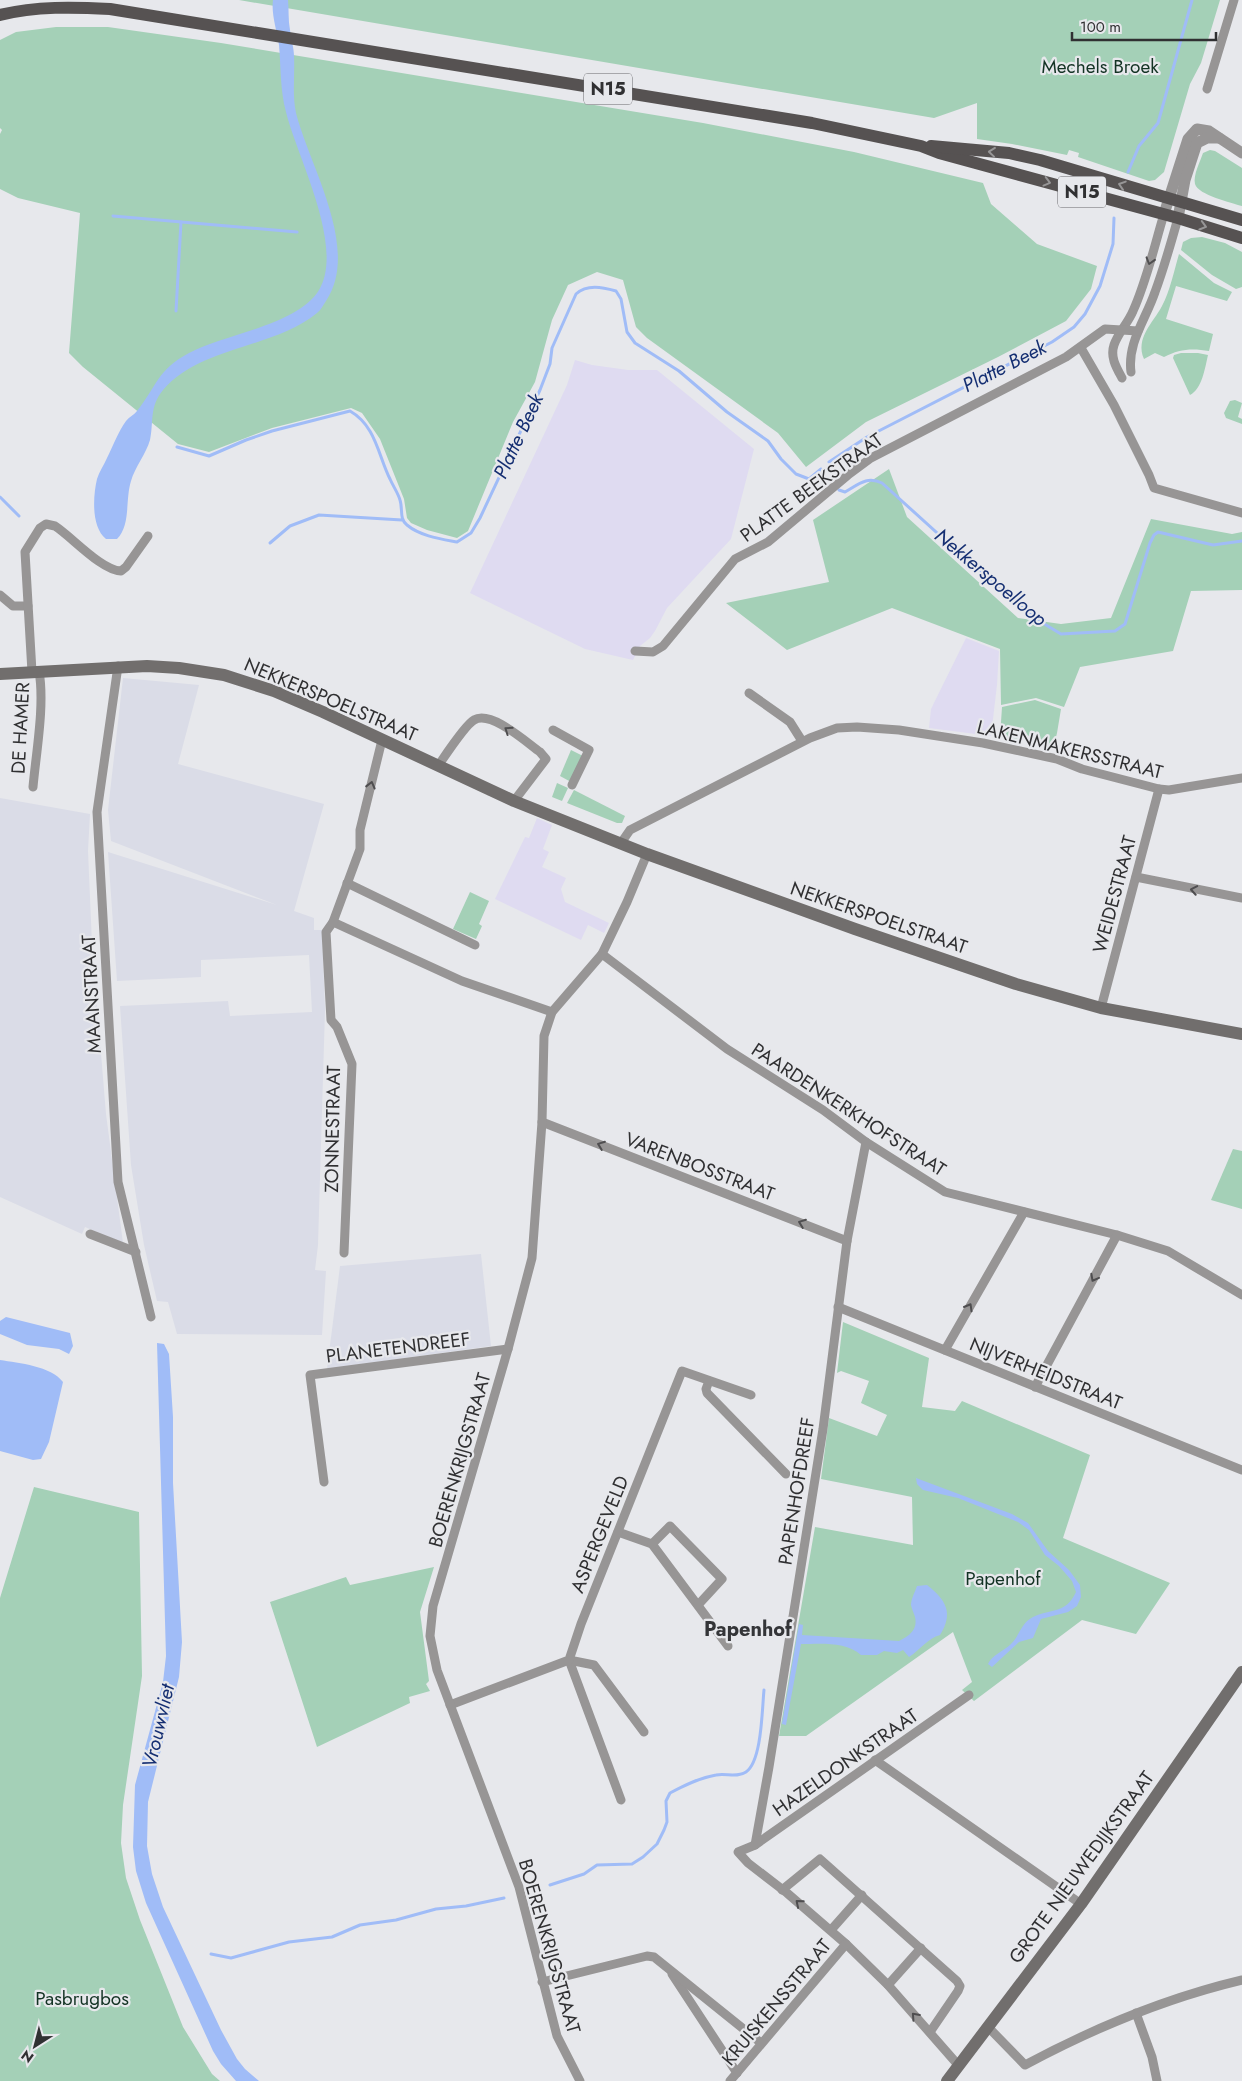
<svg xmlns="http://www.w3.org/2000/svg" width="1242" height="2081" viewBox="0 0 1242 2081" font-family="Jost,sans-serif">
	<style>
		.built { fill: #dadce7 }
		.education { fill: #dfdbf1 }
		.green { fill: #a4d0b7 }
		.water { fill: #a0bcf7 }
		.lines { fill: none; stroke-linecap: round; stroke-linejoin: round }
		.stream { stroke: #a0bcf7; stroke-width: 3 }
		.minor { stroke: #979595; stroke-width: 9 }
		.tertiary { stroke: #979595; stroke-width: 11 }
		.secondary { stroke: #716e6d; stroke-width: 12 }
		.primary { stroke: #565252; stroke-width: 12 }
		.oneway { stroke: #979697 }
		.oneway2 { stroke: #4f4e50 }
		.labels { text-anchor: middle; stroke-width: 4.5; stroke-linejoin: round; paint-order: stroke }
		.shield { fill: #e7e8ec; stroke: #67676a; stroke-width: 1 }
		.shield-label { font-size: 18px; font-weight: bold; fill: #303032 }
		.park-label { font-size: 19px; fill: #133324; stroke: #e7e8ec }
		.street-label { font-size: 19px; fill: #303032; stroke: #e7e8ec }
		.water-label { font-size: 20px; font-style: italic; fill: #152f72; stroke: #e7e8ec }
		.neighbourhood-label { font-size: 20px; font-weight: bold; fill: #343538; stroke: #e7e8ec }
	</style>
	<rect width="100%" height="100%" fill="#e7e8ec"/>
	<g class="built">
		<polygon points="123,678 199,685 178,764 324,804 294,911 314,918 314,930 322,930 325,1010 318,1245 315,1270 326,1271 322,1335 177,1334 168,1302 157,1301 144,1245 131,1165 120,1006 228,1001 230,1016 312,1012 309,955 201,960 201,977 117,981 108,852 277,905 111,841 108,810"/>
		<polygon points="0,798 90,814 88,851 92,944 106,1114 123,1243 85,1227 82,1234 0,1197"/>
		<polygon points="481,1254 491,1346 327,1369 340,1266"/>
	</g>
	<g class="education">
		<polygon points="575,360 592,365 628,370 657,370 754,449 731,539 667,608 655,631 650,638 640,646 633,660 585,649 470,593 567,385"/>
		<polygon points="966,638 999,651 997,685 991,736 929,728 931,709"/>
		<polygon points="537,818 552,825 543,849 549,852 542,867 566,878 561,889 565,902 609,923 604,933 588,925 581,940 495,899 525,837 529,838"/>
	</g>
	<g class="green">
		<polygon points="239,0 1220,0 1201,63 1190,84 1164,172 1155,180 1149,181 1078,157 1079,153 1069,150 1067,155 1012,144 977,139 977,103 934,118"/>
		<polygon points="56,27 108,27 221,43 703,123 854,152 983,183 991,204 1037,244 1097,266 1091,289 1066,321 998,357 866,422 806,467 778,433 647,338 636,327 623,280 597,272 568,285 552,320 535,382 513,422 468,531 457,538 427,530 411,523 407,518 404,499 380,439 362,413 351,408 272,428 209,452 178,444 83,367 69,353 80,213 18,198 0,189 0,134 2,130 0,128 0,40 16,32"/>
		<path d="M1210 150 1215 151 1242 168V206C1232 203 1198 195 1195 184 1193 175 1200 162 1203 153Z"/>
		<polygon points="1202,237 1225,243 1242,252 1242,287 1236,289 1212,275 1181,250 1183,242 1191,238"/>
		<path d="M1179 254 1214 283 1232 292 1227 301 1176 286 1166 319 1213 334 1209 351C1192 348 1179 349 1164 357L1155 353 1144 359C1135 338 1153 323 1162 306 1170 291 1174 271 1179 254Z"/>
		<path d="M1181 353H1198L1208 355C1205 368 1202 389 1190 395L1173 358 1174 355Z"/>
		<polygon points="1235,400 1242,403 1238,417 1242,419 1242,424 1226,418 1224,413 1230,401"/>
		<polygon points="889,469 907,517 1018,618 1061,624 1111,618 1151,519 1232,534 1242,532 1242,590 1191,591 1173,651 1080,667 1064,707 1036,698 1001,705 1000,649 892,608 787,650 726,603 829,582 813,520"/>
		<polygon points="1035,700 1061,709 1057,733 1053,749 1028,740 1000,737 1002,707"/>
		<polygon points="571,750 583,756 571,782 560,776"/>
		<polygon points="557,783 568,788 562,801 552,797"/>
		<polygon points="574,790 625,816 622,823 617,823 567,803"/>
		<polygon points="470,892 489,901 479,924 482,926 476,939 453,929"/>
		<polygon points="1233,1149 1242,1151 1242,1209 1211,1200"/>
		<polygon points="843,1322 929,1358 922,1407 955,1411 962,1401 1090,1455 1063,1538 1170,1583 1136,1634 1082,1620 974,1701 962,1690 972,1682 953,1632 806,1736 779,1736 815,1527 913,1545 912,1497 821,1479 829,1418 877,1436 887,1415 861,1403 869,1381 841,1371 837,1373"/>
		<polygon points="34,1487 139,1512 142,1676 123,1805 121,1843 126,1878 140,1920 183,2027 212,2074 220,2081 0,2081 0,1598"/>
		<polygon points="434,1567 420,1612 429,1681 426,1684 430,1691 409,1697 410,1703 317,1747 270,1602 346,1577 350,1585"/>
	</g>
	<g class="water">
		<path d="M273 0H288C289 10 288 20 290 30 291 39 294 48 294 56 295 76 292 93 296 113 309 165 361 249 326 301 323 305 321 310 317 313 273 349 200 346 163 390 149 407 154 422 150 440 146 454 135 467 131 481 125 500 131 525 117 539H106C91 527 93 496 97 479 99 472 104 465 107 458 113 446 118 432 126 421 129 417 134 415 137 411 157 386 157 370 189 353 225 334 298 325 319 290 345 246 297 157 286 112 280 90 281 67 279 45 277 31 271 14 273 0Z"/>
		<polygon points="6,1317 70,1333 73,1346 69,1354 59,1349 27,1345 0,1334 0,1321"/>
		<polygon points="157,1343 164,1344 169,1354 173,1417 173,1483 182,1642 179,1677 148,1802 147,1846 152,1874 163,1907 221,2030 237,2059 245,2069 259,2081 236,2081 221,2064 213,2051 146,1903 136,1871 133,1847 135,1785 163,1682 166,1656"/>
		<path d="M0 1360C19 1363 51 1366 63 1382L49 1442 41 1459 33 1460 0 1451Z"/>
		<path d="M916 1478 1012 1514 1028 1523 1048 1551 1069 1570 1080 1585 1081 1597 1077 1606 1068 1612 1041 1619 1033 1638 1019 1642 992 1667 988 1664C992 1655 1004 1651 1011 1644 1020 1635 1021 1623 1033 1617 1052 1608 1066 1614 1076 1592L1072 1581 1059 1566 1045 1555 1029 1530 1018 1522 958 1498 923 1490 917 1484Z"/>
		<path d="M927 1585C946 1600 954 1613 940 1635 928 1638 920 1650 909 1657L903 1650 897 1653 884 1651 877 1655H861C846 1641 820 1644 801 1644L786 1725 782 1724 799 1624 803 1625 802 1635 899 1641C909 1636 918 1630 915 1617 914 1613 912 1610 911 1605 911 1599 915 1592 917 1586Z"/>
	</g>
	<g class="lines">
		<g class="stream">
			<polyline points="1128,172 1139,146 1158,123 1192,0"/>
			<polyline points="113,216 297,232"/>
			<polyline points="176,311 181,222"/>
			<path d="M177 447 209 456 246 440 272 431 350 411C376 426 378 455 390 479 393 486 398 493 400 500 403 509 399 519 407 525 420 536 441 539 457 542L471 533 480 518 540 390 550 364 552 348 576 294C587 284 602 287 616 291L621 299 627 332 635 343 679 371 727 412 768 441 781 459 796 474 809 479 821 469"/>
			<polyline points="829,462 867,437 1052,342 1074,327 1085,314 1100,286 1113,244 1114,218"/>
			<path d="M839 490 845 492C859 484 867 476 882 483L999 589 1036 619 1061 634 1115 631 1125 624 1150 543 1154 535 1158 532 1213 545 1242 541"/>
			<polyline points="0,497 19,516"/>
			<polyline points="270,543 290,526 319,515 402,520"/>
			<path d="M550 1885 584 1874 597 1865 632 1864 643 1857 657 1844 664 1830 667 1822 666 1801 670 1793C685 1785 699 1778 716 1775 726 1773 737 1778 746 1772 762 1761 762 1709 764 1690"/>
			<polyline points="211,1954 231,1958 289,1942 332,1937 360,1925 396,1920 436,1909 466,1906 504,1898"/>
		</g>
		<g class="minor">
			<polyline points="1207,89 1234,0"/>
			<polyline points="1081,348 1114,405 1149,475 1154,488 1242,513"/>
			<path d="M1131 372C1127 343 1146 319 1155 292 1164 268 1171 243 1178 218"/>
			<path d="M1122 378C1116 367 1110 357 1114 345 1118 333 1128 323 1133 311 1147 280 1154 247 1164 214"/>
			<polyline points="0,595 13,606 28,606"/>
			<polyline points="635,651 653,652 663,646 735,559 768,542 848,475 871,458 1066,357 1105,329 1138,331"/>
			<polyline points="118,666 97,812 118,1182 151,1317"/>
			<path d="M32 672 25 552 40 528 46 524 55 526C72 537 101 570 121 571L126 567 148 536"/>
			<polyline points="749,693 790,722 802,741"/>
			<polyline points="553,730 589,750 572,785"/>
			<path d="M438 766C445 756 465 725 474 720 491 710 526 742 540 752L546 759 514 801"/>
			<path d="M33 787C36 753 45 705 39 671"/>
			<polyline points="621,843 630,830 810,738 837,728 857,727 899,730 983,743 1057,759 1082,769 1159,789 1169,790 1242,778"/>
			<polyline points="1136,877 1242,898"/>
			<polyline points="347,883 475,945"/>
			<polyline points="333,922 462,981 552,1012"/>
			<polyline points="602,954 727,1049 823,1110 866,1142 945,1192 1117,1235 1168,1251 1242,1295"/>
			<polyline points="1101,1008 1159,789"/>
			<polyline points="542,1122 847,1241"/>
			<polyline points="90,1234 136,1252"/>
			<polyline points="344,1253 352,1064 337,1027 331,1020 326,932 333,922 360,849 360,830 382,740"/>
			<polyline points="838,1307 1242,1470"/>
			<polyline points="945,1350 1024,1212"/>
			<polyline points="709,1381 706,1389 707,1393 786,1474"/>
			<polyline points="1035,1387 1117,1235"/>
			<polyline points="324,1482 310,1375 508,1349"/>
			<polyline points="618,1532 652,1544 728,1646"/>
			<polyline points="652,1544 670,1526 722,1579 698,1605"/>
			<polyline points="569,1660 621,1800"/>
			<polyline points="569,1660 594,1665 644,1732"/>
			<polyline points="450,1705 569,1660 581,1624 682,1371 751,1395"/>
			<polyline points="875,1760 1081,1904"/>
			<polyline points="755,1845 769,1767 823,1429 847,1241 866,1142"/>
			<polyline points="782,1890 820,1859 957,1981 960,1986 958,1991 930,2032"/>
			<polyline points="831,1930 862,1895"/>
			<polyline points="672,1974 737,2073"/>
			<polyline points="542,1982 647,1956 654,1957 761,2043"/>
			<polyline points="888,1985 921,1948"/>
			<polyline points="1136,2013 1152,2057 1157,2081"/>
			<path d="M988 2027 1025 2065C1094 2028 1166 1998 1242 1980"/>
			<polyline points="959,2066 888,1985 846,1944 787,1893 748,1863 738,1852 755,1845 969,1695"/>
			<polyline points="580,2081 557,2036 519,1887 437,1670 430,1636 433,1606 508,1349 532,1258 542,1122 544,1036 552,1012 602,954 627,902 647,854"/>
			<polyline points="730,2081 846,1944"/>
		</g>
		<g class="tertiary">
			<polyline points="1164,214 1188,139 1197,129 1209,131 1242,153"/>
			<polyline points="1178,218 1185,180 1197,143 1207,138 1219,138"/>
		</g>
		<g class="secondary">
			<polyline points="0,674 147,666 179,668 224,675 274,691 323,712 514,801 647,854 855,929 1016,984 1101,1008 1242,1034"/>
			<polyline points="947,2081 1081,1904 1242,1672"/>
		</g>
		<g class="primary">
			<path d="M0 15C36 6 74 7 110 9L812 123 921 146 939 153 1178 218 1242 238"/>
			<polyline points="931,146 1009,153 1040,160 1242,220"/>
		</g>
	</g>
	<defs><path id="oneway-chevron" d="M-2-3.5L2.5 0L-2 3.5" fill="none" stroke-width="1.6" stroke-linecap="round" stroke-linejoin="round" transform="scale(1.25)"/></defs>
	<g class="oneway">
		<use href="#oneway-chevron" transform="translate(992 152) rotate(-174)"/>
		<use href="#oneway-chevron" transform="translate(1047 182) rotate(15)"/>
		<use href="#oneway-chevron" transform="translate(1122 185) rotate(-162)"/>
		<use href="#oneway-chevron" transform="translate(1203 226) rotate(16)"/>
	</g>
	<g class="oneway2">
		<use href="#oneway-chevron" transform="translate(1150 261) rotate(107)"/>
		<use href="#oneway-chevron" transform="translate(508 730) rotate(-145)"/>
		<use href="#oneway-chevron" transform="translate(371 785) rotate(-76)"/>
		<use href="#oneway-chevron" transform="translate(1194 890) rotate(-170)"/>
		<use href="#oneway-chevron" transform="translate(601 1145) rotate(-159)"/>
		<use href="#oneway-chevron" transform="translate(802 1223) rotate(-159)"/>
		<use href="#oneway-chevron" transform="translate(1094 1278) rotate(118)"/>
		<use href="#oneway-chevron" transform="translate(969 1307) rotate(-60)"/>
		<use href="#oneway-chevron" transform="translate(799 1903) rotate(-140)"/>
		<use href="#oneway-chevron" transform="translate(915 2016) rotate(-132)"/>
	</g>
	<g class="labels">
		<g class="shield">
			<rect x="584" y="73.5" width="48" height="31" rx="4"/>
			<rect x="1058" y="176.5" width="48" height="31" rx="4"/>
		</g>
		<g class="shield-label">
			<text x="608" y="95">N15</text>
			<text x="1082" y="198">N15</text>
		</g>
		<g class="park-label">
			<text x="1100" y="73">Mechels Broek</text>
			<text x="1003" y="1585">Papenhof</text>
			<text x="82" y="2005">Pasbrugbos</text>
		</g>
		<g class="street-label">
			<text transform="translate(811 487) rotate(-36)" y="7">PLATTE BEEKSTRAAT</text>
			<text transform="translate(331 699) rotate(23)" y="7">NEKKERSPOELSTRAAT</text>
			<text transform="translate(20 728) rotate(-87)" y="7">DE HAMER</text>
			<text transform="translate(1070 749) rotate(14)" y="7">LAKENMAKERSSTRAAT</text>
			<text transform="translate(1114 894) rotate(-75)" y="7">WEIDESTRAAT</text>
			<text transform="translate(879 917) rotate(19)" y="7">NEKKERSPOELSTRAAT</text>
			<text transform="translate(91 994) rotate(-93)" y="7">MAANSTRAAT</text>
			<text transform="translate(849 1109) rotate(33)" y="7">PAARDENKERKHOFSTRAAT</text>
			<text transform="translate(332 1129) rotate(-89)" y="7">ZONNESTRAAT</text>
			<text transform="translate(700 1166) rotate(21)" y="7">VARENBOSSTRAAT</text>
			<text transform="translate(398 1347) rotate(-7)" y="7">PLANETENDREEF</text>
			<text transform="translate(1046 1373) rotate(22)" y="7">NIJVERHEIDSTRAAT</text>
			<text transform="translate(459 1460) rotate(-74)" y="7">BOERENKRIJGSTRAAT</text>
			<text transform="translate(796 1491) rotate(-81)" y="7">PAPENHOFDREEF</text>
			<text transform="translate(599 1534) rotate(-68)" y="7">ASPERGEVELD</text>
			<text transform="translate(845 1762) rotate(-35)" y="7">HAZELDONKSTRAAT</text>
			<text transform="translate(1081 1867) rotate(-54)" y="7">GROTE NIEUWEDIJKSTRAAT</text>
			<text transform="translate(550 1946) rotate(74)" y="7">BOERENKRIJGSTRAAT</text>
			<text transform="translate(776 2002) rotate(-50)" y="7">KRUISKENSSTRAAT</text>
		</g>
		<g class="water-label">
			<text transform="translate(1004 366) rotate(-27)" y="7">Platte Beek</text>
			<text transform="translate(518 436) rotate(-65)" y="7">Platte Beek</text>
			<text transform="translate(991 577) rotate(40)" y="7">Nekkerspoelloop</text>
			<text transform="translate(158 1726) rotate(-77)" y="7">Vrouwvliet</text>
		</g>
		<g class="neighbourhood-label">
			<text x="748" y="1636">Papenhof</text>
		</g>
	</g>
	<g transform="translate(35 2046) rotate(216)" stroke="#e7e8ec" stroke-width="4" paint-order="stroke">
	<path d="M0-4L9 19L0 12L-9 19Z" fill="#303032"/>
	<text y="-8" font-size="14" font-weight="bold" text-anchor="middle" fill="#303032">N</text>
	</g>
	<path d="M1072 32v8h144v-8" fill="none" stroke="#303032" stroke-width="2.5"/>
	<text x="1080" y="32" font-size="15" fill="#303032" stroke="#e7e8ec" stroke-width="4" paint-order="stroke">100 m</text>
</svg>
